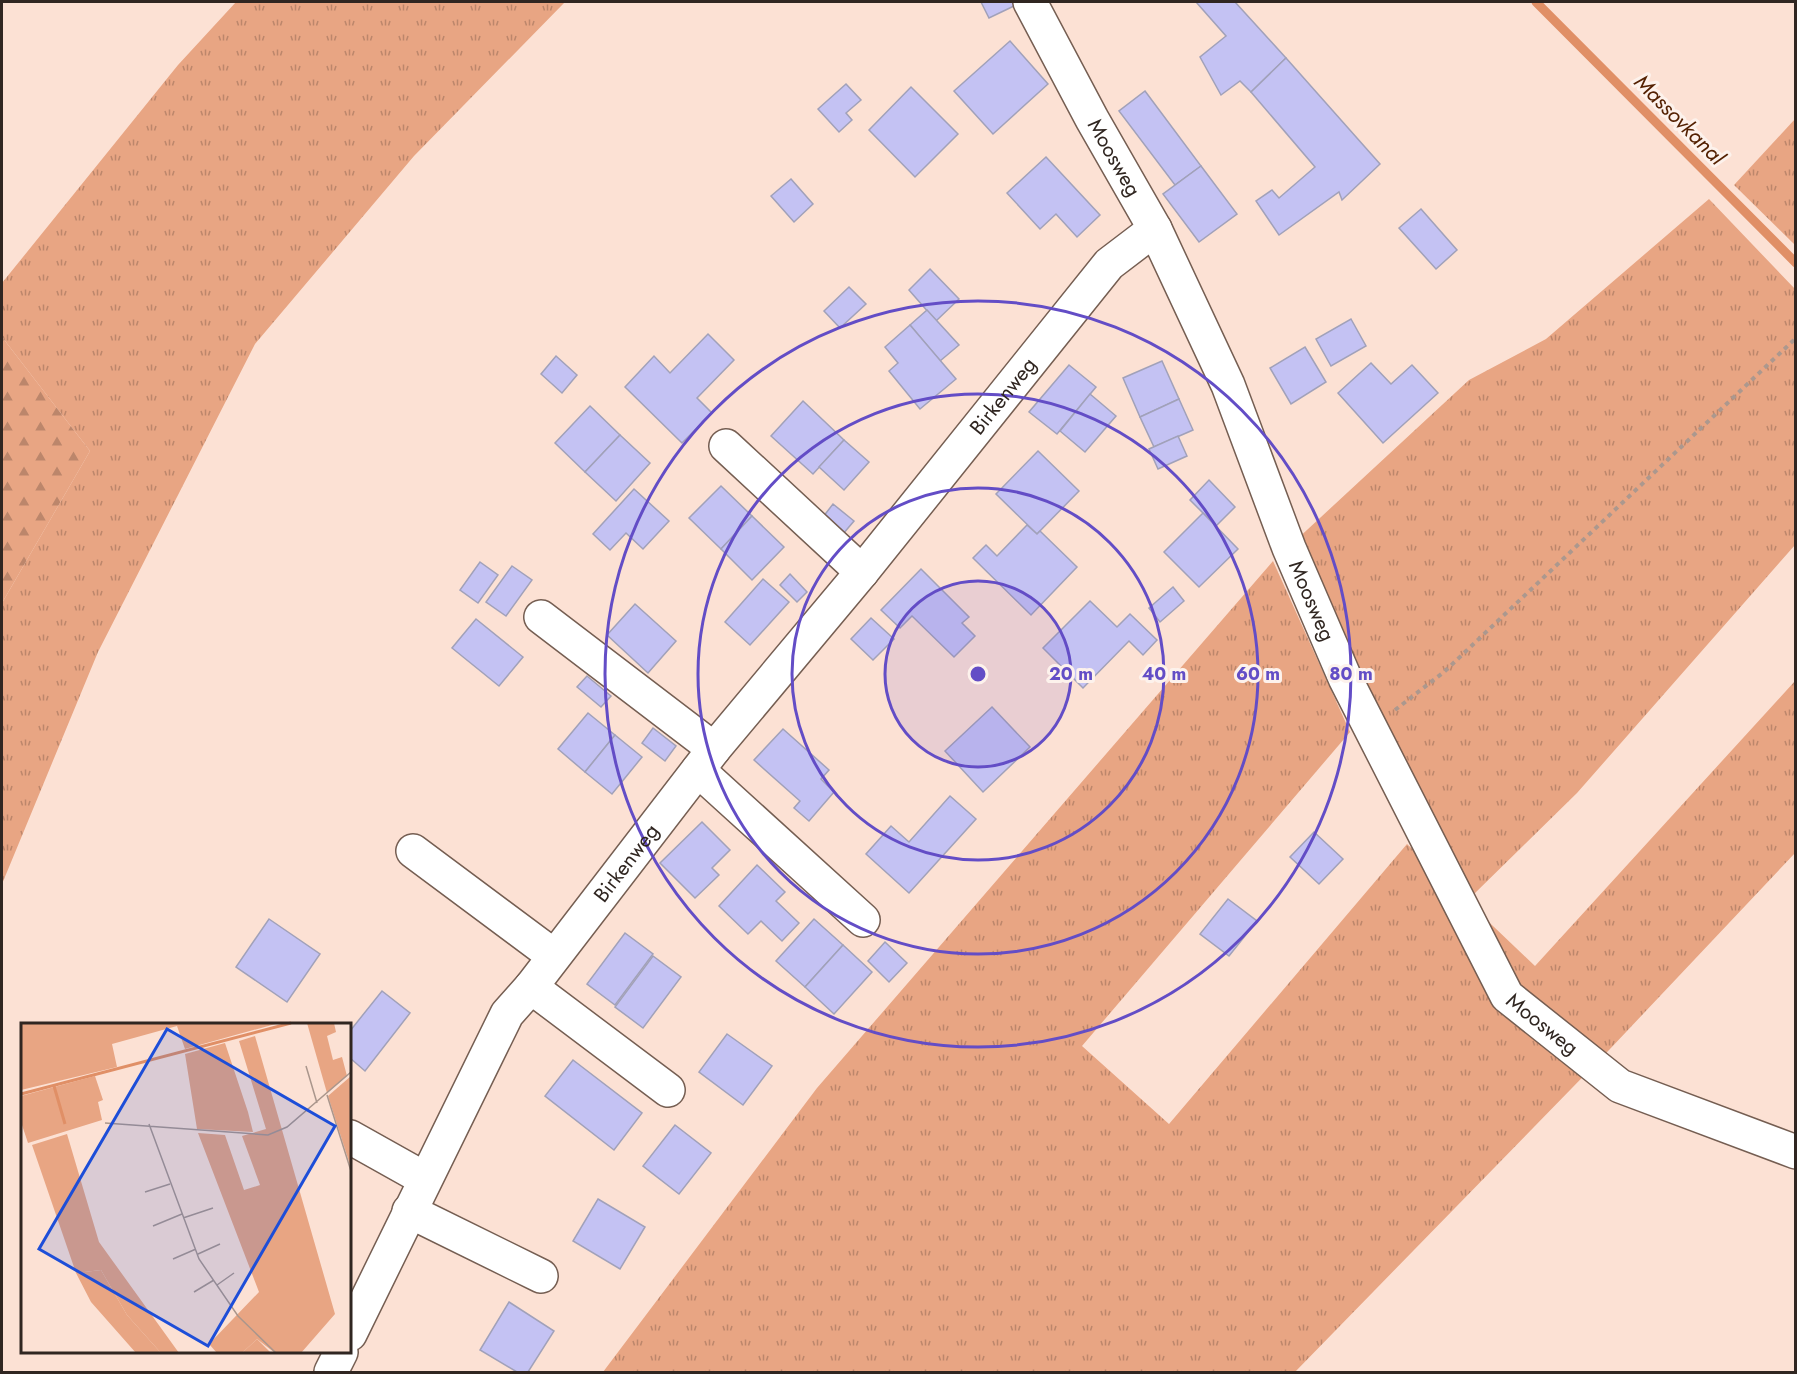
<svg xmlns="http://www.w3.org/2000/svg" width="1797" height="1374" viewBox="0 0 1797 1374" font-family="Jost,sans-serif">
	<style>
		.grass { fill: url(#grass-tufts) }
		.forest { fill: url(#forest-firs) }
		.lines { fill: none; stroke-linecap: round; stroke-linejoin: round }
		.stream { stroke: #e08f66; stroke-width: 9 }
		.building { fill: #c4c2f3; stroke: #a1a1b9; stroke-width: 1.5 }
		.street-casing { stroke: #755e52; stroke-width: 36 }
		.path { stroke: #ac988e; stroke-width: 4; stroke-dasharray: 4.5 4.5; stroke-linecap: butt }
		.street { stroke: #fff; stroke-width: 33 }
		.ring { fill: none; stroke: #634dc6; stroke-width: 3 }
		.labels { text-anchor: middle; stroke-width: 6; stroke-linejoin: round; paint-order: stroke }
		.street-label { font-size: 21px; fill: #302621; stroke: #fdf2ec }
		.water-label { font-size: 22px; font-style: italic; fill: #542102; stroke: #fdf2ec }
		.inset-river { fill: none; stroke: #e08f66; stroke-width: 3 }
		.inset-road { fill: none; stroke: #aa968c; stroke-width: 1.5 }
		.view { fill: #1d4ed8; fill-opacity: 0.15; stroke: #1d4ed8; stroke-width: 3 }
		.inset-edge { fill: none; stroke: #302621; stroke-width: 3 }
		.centre { fill: #634dc6; stroke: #fdf2ec; stroke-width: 3 }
		.ring-label { font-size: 18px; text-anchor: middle; font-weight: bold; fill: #634dc6; stroke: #fdf2ec; stroke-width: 6; stroke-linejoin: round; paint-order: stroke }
	</style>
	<defs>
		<pattern id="grass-tufts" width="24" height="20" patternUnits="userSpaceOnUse" patternTransform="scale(1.5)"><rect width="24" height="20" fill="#e8a583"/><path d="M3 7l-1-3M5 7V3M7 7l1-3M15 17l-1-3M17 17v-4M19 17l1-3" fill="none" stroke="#bc866b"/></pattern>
		<pattern id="forest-firs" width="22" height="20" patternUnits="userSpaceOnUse" patternTransform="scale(1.5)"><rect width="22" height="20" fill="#e8a583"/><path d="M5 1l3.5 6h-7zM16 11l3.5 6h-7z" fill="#bc866b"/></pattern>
	</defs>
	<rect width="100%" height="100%" fill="#fce1d4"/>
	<g class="grass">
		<polygon points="236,2 565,2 414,156 255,344 98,652 2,884 2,603 90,451 2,337 2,283 178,65"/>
		<polygon points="1795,119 1795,245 1734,185"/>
		<polygon points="1709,199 1795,289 1795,545 1577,793 1473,895 1294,542 1469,380 1546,339"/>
		<polygon points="1273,561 1350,732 1082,1046 1169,1124 1407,844 1535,966 1795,681 1795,853 1610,1049 1295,1372 603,1372 817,1088"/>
	</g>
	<polygon class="forest" points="2,337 90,451 2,603"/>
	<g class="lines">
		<polyline class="stream" points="1536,2 1796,263"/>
	</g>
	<g class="building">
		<polygon points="981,2 1015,2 1016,5 989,18"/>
		<polygon points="1196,2 1235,2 1286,58 1251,92 1240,81 1221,95 1200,57 1226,36"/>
		<polygon points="1010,41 1048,84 993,134 954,91"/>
		<polygon points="1286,58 1380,164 1342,200 1339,192 1279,235 1256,201 1272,190 1279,198 1315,167 1251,92"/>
		<polygon points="846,84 861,100 846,113 852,120 839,132 818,109"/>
		<polygon points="911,87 958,134 915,177 869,130"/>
		<polygon points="1145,91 1201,166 1175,185 1119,111"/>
		<polygon points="1046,157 1100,215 1077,237 1056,214 1040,229 1007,193"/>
		<polygon points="1201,166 1237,214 1199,242 1163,194"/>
		<polygon points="791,179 813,204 794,222 771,196"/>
		<polygon points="1421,209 1457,250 1436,269 1399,228"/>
		<polygon points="930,269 959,299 936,321 909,290"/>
		<polygon points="849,287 866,304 840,328 824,311"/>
		<polygon points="927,310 959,345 940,361 910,325"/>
		<polygon points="1351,319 1366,346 1331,366 1316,339"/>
		<polygon points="910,325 956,379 920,409 889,371 898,363 885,347"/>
		<polygon points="708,334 734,360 697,398 712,413 682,443 625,387 654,356 670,373"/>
		<polygon points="1305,347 1326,382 1291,404 1270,368"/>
		<polygon points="556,356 577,375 562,393 541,374"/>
		<polygon points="1162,361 1179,399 1140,417 1123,378"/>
		<polygon points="1371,363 1391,384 1412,365 1438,393 1383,443 1338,393"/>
		<polygon points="1069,365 1096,387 1057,434 1029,412"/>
		<polygon points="1090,394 1116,416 1085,452 1060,431"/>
		<polygon points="1179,399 1193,430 1154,447 1140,417"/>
		<polygon points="803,401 844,440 813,474 771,436"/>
		<polygon points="590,406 620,435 585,472 555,443"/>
		<polygon points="620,435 650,463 616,501 585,472"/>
		<polygon points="1178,436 1187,456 1158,469 1149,449"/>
		<polygon points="844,440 869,462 844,490 819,467"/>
		<polygon points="1038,451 1079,491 1037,534 996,494"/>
		<polygon points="1209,480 1235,507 1216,526 1190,500"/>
		<polygon points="721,486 752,516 721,549 689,518"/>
		<polygon points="634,489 669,521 643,549 626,533 610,550 593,534"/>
		<polygon points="833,504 854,521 843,534 823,517"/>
		<polygon points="1203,513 1238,549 1199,587 1164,552"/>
		<polygon points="752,516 784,547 752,580 721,549"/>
		<polygon points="1027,525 1037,534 1040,531 1077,567 1031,615 973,558 986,545 997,556"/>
		<polygon points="480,562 498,575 478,603 460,590"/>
		<polygon points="512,566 532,580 506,616 486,602"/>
		<polygon points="921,569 969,617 962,623 975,636 954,657 912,616 900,628 881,610"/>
		<polygon points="790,574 807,592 797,602 780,585"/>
		<polygon points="763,579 789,602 750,645 725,622"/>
		<polygon points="1173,587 1184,601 1160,622 1149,608"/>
		<polygon points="1090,601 1117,627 1130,614 1157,640 1143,655 1129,641 1083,688 1043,648"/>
		<polygon points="635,604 676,641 648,673 607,635"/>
		<polygon points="871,618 894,639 873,660 851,639"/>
		<polygon points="476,619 523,657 499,686 452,648"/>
		<polygon points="587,676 611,696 601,707 577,687"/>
		<polygon points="992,707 1030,747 983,792 945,751"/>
		<polygon points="588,713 615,735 585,772 558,749"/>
		<polygon points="653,728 676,746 665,761 642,743"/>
		<polygon points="783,729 829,770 821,779 834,792 809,821 794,808 800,801 754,760"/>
		<polygon points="615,735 642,757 612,794 585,772"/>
		<polygon points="950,796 976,819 909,893 866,854 891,826 909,842"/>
		<polygon points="702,822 730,850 712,868 719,875 695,898 660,863"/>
		<polygon points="1314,832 1343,859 1319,884 1290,857"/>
		<polygon points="757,865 785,892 776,901 799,923 782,941 761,921 748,934 719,906"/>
		<polygon points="1228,899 1257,921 1229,956 1200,934"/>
		<polygon points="269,919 320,954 287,1002 236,967"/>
		<polygon points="814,919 843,945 805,987 776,961"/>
		<polygon points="625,933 653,954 615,1005 587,984"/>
		<polygon points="885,942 907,963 889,982 868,961"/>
		<polygon points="843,945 872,972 834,1014 805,987"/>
		<polygon points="653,956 681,977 643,1028 615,1007"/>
		<polygon points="382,991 410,1013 365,1071 350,1058 350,1031"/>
		<polygon points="727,1034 772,1066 743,1105 699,1072"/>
		<polygon points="573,1060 642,1113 614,1150 545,1096"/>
		<polygon points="675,1125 711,1153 679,1194 643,1166"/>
		<polygon points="598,1199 645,1227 620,1269 573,1241"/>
		<polygon points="509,1302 554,1331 528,1372 517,1372 480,1350"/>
	</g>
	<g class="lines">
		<g class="street-casing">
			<g id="street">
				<path id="s1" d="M1030 2 1092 119 1155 229 1228 385 1289 548 1345 678 1507 996 1620 1086 1796 1152"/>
				<polyline points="726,446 862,572"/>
				<polyline points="541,617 714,749"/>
				<polyline points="698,770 863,920"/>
				<polyline points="413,851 554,956"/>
				<polyline points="531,987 668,1090"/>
				<polyline points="350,1137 425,1179"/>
				<polyline points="409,1211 541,1276"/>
				<path id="s2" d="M350 1334 507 1014 531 987 714 749 862 572 1109 264 1155 229"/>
				<polyline points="331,1372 341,1352"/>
			</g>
		</g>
		<polyline class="path" points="1395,710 1444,672 1796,338"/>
		<use href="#street" class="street"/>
	</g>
	<circle cx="978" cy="674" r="93" fill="#634dc6" fill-opacity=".12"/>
	<g class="ring">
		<circle cx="978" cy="674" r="93"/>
		<circle cx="978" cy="674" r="186"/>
		<circle cx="978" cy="674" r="280"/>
		<circle cx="978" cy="674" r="373"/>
	</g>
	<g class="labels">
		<g class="street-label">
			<text dy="7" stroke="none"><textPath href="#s1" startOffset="177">Moosweg</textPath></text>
			<text dy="7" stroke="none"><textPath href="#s2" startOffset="1149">Birkenweg</textPath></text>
			<text dy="7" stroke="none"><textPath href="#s1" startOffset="663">Moosweg</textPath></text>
			<text dy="7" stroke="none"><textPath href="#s2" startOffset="549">Birkenweg</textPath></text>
			<text dy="7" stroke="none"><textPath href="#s1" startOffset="1149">Moosweg</textPath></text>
		</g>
		<g class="water-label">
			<text transform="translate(1680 119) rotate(45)" y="8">Massovkanal</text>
		</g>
	</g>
	<g transform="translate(21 1023)">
		<rect width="330" height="330" fill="#fce1d4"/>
		<path d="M0 0H258L164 26 156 3 91 21 96 44 0 67ZM286 0H313L315 9 306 13 312 37 321 34 326 53 306 70ZM234 13 314 291 280 330H254L236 316 221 330H196L188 321 238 269 177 110 204 112 223 167 239 162 221 113 245 106 218 18ZM204 20 227 89 232 109 176 106 164 31ZM46 111 78 219 158 330H140L106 292 80 247 55 250 11 122Z" fill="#e8a583"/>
		<path d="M74 53 82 77 77 79 81 97 7 120 0 99V73ZM80 247 106 292 140 330H115L70 279 55 250Z" fill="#e8a583"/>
		<path d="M330 53V145L307 73Z" fill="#e8a583"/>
		<path d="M236 316 250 330H221Z" fill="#e8a583"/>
		<path class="inset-river" d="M33 63 44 101M0 71 270 0"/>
		<path class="inset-road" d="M285 43 296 80M306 72 330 148M84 100 247 112 266 104 330 49M128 101 178 236 217 293 255 330M124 169 149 161M162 195 192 185M132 203 161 191M177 231 199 221M152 236 175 226M196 262 213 250M173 269 193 257"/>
		<path class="view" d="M146 6 314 103 187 323 18 226Z"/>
		<rect width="330" height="330" class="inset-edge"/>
	</g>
	<circle cx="978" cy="674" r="9" class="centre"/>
	<g class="ring-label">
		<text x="1071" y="680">20 m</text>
		<text x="1164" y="680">40 m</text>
		<text x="1258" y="680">60 m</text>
		<text x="1351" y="680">80 m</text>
	</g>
	<rect width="1797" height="1374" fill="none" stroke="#302621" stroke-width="6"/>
</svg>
